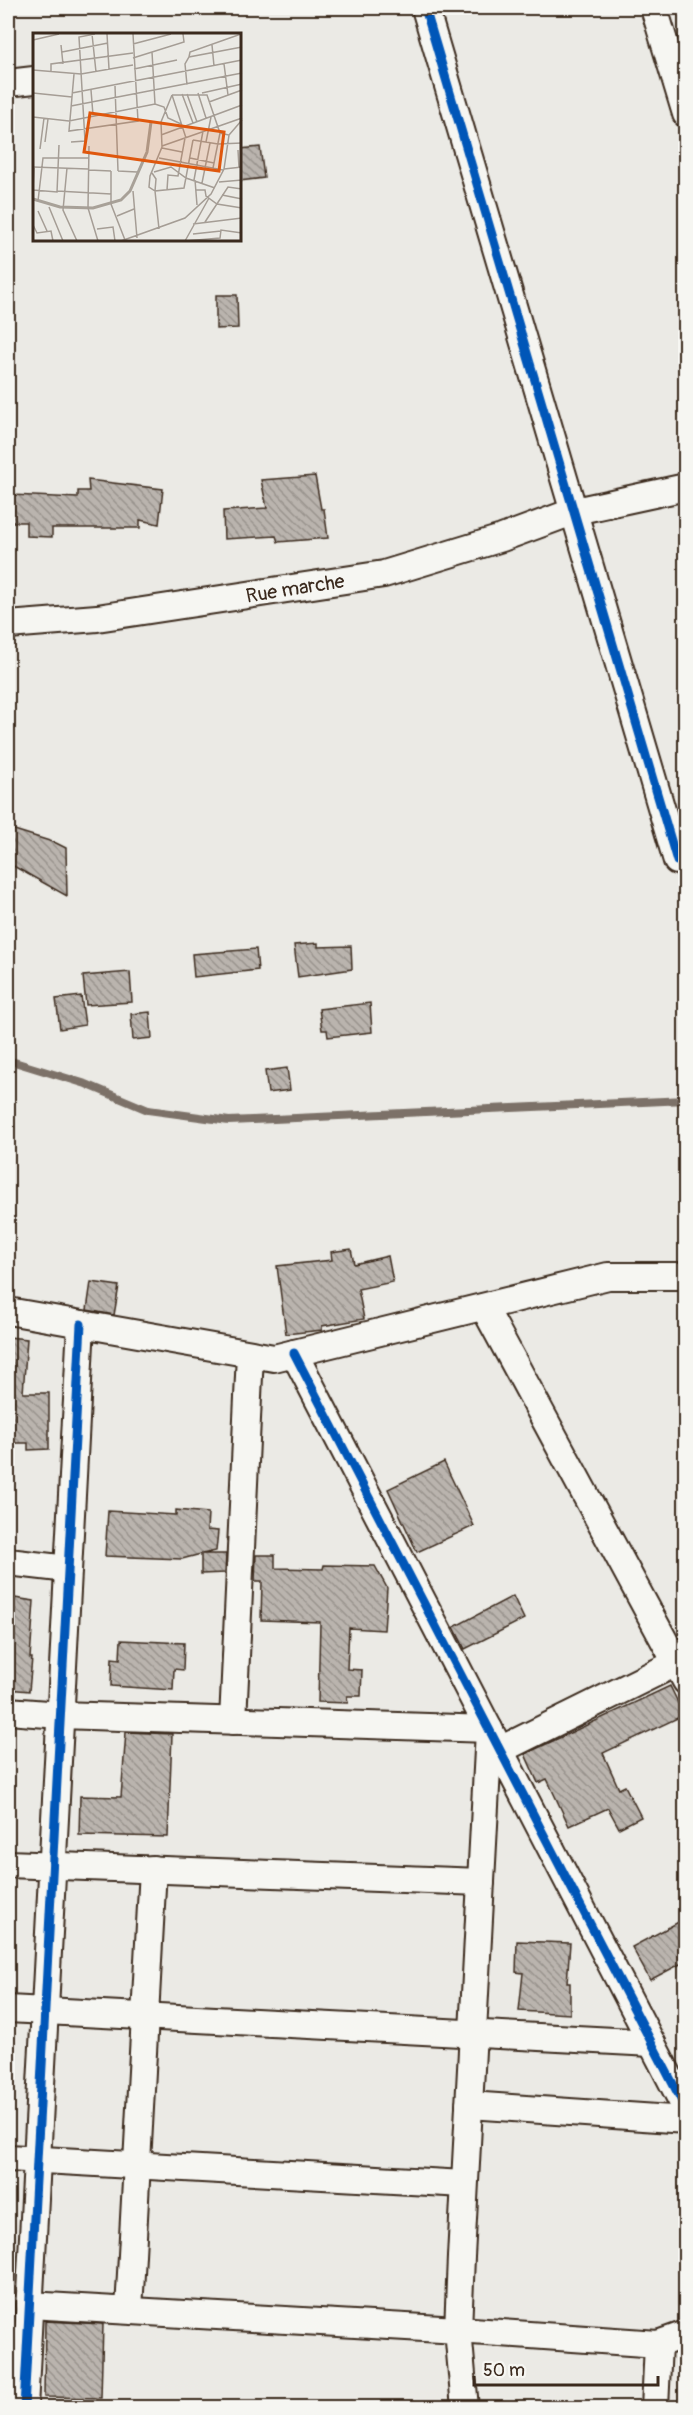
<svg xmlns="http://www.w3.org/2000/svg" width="693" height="2415" viewBox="0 0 693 2415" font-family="Pangolin,sans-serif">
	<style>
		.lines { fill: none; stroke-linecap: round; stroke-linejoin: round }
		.stream { stroke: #7c7167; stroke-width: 8 }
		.building { fill: url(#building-back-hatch); stroke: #3b2a1e; stroke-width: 1.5 }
		.minor-casing { stroke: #3b2a1e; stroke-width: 30 }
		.minor { stroke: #f6f6f2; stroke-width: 26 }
		.cycleway-casing { stroke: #f6f6f2; stroke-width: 13 }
		.cycleway { stroke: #0057b8; stroke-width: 9 }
		.labels { text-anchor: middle; stroke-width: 6; stroke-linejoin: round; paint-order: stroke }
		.street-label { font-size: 20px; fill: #3b2a1e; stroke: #f6f6f2 }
		.inset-river { fill: none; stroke: #a8a198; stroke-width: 3 }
		.inset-road { fill: none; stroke: #a59d95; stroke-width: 1.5 }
		.view { fill: #df570d; fill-opacity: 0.15; stroke: #df570d; stroke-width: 3 }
		.inset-edge { fill: none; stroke: #3b2a1e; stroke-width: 3 }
	</style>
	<defs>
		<pattern id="building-back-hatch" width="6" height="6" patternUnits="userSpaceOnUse" patternTransform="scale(1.5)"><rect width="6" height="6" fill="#bab4ae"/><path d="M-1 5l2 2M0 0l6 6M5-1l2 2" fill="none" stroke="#98938d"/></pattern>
	</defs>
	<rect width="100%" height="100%" fill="#ebeae5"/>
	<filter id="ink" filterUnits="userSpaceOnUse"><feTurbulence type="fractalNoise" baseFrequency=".0167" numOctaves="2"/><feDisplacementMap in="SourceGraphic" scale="12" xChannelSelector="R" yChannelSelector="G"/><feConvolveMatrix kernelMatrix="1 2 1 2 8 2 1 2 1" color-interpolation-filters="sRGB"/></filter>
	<g filter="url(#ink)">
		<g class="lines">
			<polyline class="stream" points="8,1060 86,1084 148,1110 229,1121 686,1100"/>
		</g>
		<g class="building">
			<polygon points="260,147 264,178 240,181 240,149"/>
			<polygon points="216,295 237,295 238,328 216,329"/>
			<polygon points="315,476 321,509 324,509 328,538 278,542 276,536 224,539 223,511 267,508 261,480"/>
			<polygon points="88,480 163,489 159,524 140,520 140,528 52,528 52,537 26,536 26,522 11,522 11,495 78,498 78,491 89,491"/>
			<polygon points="8,828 56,843 66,848 67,896 8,863"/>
			<polygon points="318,943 318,947 351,946 352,969 298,977 294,945"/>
			<polygon points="256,949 258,970 194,977 192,954"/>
			<polygon points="130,972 132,1002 86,1005 83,976"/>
			<polygon points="81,996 85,1025 60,1029 56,999"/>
			<polygon points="370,1003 372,1032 328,1037 327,1030 322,1030 319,1009"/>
			<polygon points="150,1012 152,1038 133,1040 131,1014"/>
			<polygon points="287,1068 290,1090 268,1093 265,1071"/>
			<polygon points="351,1249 354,1264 388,1256 393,1282 358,1289 364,1319 322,1326 322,1330 286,1334 277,1266 332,1260 331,1252"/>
			<polygon points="91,1282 119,1286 114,1315 87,1310"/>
			<polygon points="8,1337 27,1339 23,1393 49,1393 49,1449 28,1450 28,1443 8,1443"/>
			<polygon points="444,1462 474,1526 417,1552 388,1489"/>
			<polygon points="176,1510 208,1513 207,1530 218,1531 216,1551 202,1554 226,1554 225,1573 201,1574 201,1554 182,1559 105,1556 108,1511 176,1515"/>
			<polygon points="256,1555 275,1555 275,1568 323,1569 324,1565 375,1566 387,1588 384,1630 349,1628 347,1669 362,1670 361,1696 347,1696 348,1703 318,1702 320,1622 261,1620 262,1581 255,1581"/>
			<polygon points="513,1596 524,1619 465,1649 454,1627"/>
			<polygon points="8,1597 34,1601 30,1658 32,1658 29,1691 8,1689"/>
			<polygon points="121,1640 184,1643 183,1670 174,1669 173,1690 111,1686 112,1658 120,1659"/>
			<polygon points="670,1686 684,1715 603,1753 619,1789 625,1786 641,1817 619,1828 608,1808 569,1826 547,1779 538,1783 525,1754"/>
			<polygon points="126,1732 172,1734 168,1837 79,1835 80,1796 121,1797"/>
			<polygon points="686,1918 686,1961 650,1980 632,1947"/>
			<polygon points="517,1941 570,1943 567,1983 570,1983 570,2014 519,2011 523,1973 516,1972"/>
			<polygon points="45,2321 103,2324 101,2398 44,2397"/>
		</g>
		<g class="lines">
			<g class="minor-casing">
				<g id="minor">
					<polyline points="425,8 677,861 686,859"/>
					<polyline points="654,8 686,114"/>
					<polyline points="8,83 34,80"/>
					<polyline points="8,625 97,618 384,574 502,538 575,511 686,487"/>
					<polyline points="484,1307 686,1681"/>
					<polyline points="8,1311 274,1358 608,1276 686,1276"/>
					<polyline points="294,1353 686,2109"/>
					<polyline points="8,1562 68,1569"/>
					<polyline points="8,1711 60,1715 489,1729"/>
					<polyline points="233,1721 250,1354"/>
					<polyline points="500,1750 686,1658"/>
					<polyline points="8,1864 481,1882"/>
					<polyline points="8,2009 652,2043"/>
					<polyline points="469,2105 686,2120"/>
					<polyline points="8,2158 464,2184"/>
					<polyline points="29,2305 458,2330 658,2344"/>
					<polyline points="129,2310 153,1869"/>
					<polyline points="24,2408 81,1324"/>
					<polyline points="465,2408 458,2330 461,2257 489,1731"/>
					<polyline points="655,2408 658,2344 686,2334"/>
				</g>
			</g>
			<use href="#minor" class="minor"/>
			<g class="cycleway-casing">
				<g id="cycleway">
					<polyline points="425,8 677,861 686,859"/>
					<polyline points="294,1353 686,2109"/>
					<polyline points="24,2408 81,1324"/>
				</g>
			</g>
			<use href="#cycleway" class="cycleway"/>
		</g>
	</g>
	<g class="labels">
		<g class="street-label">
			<text transform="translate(295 588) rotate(-9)" y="7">Rue marche</text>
		</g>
	</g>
	<g transform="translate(33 33)">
		<rect width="208" height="208" fill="#ebeae5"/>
		<path class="inset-river" d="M0 166 27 174 60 175 88 167 97 158 114 119 118 89"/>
		<path class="inset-road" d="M59 1 63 39M74 1 76 36M0 7 26 1M100 11 138 1M28 12 30 31M179 12 181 33M29 19 75 10M119 19 122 71M156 24 157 19 208 1M100 25 151 9 150 1M191 31 195 62M101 36 144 27M0 37 48 41 100 32M18 38V31L100 20M41 41 36 98 105 88 100 1M154 52 152 31 156 24 209 14M82 53 85 138M58 57 60 82M0 60 39 64M39 60 209 27M165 60 173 85M169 60 209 51M149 61 160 90M154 61 164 89M139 62 153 105M176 69 209 57M38 73 209 40M0 84 36 88 122 71 131 74 135 85 148 91M128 102 209 72M196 102 209 87M160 107 185 111 209 110M12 109 15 86M38 109 52 108 46 4 62 1M173 109 178 84M56 113 55 175 65 208M129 113 209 85M129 115 149 119M7 116 11 85M205 117 206 135M26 125H56M126 125 190 137M157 125 181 130M0 134 55 136M34 135 30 177 44 208M180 135 187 100M191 136 209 134M56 137 78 138M78 138V171L92 207M85 138 104 139M121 139 138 134 153 145 182 155M119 140 123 146 122 158 116 154 117 143 129 114 128 89 139 62M161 147 170 98M162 147 164 172M186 149 209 147M169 150 177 110M0 157 24 159 26 112M0 157 1 134M134 157 135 142 145 143 152 105M163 157H172L173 163 184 171 209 175M24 158 78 161M100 158 104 205M189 162 209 166M5 168 10 125H25M16 174 30 208M5 178 14 198M84 183 101 176M172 189 195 154 209 156M160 191 209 185M0 192 4 200 18 198 20 208M64 196 80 194 82 208M126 196 122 158 151 155 160 107M160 201 188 198M88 208 152 185 178 161 191 136 196 102 187 100 174 62H139M152 208 187 205 188 197 209 200M152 208 176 165"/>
		<path class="view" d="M57 80 191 99 186 138 51 119Z"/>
		<rect width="208" height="208" class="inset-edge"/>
	</g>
	<rect width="693" height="2415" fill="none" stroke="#f6f6f2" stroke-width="30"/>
	<rect x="15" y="15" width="663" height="2385" fill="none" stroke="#3b2a1e" stroke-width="2" filter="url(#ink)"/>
	<path d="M474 2376v9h184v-9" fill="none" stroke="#3b2a1e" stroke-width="3"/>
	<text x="483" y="2376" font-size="18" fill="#3b2a1e" stroke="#f6f6f2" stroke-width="4.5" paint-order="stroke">50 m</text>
</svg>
